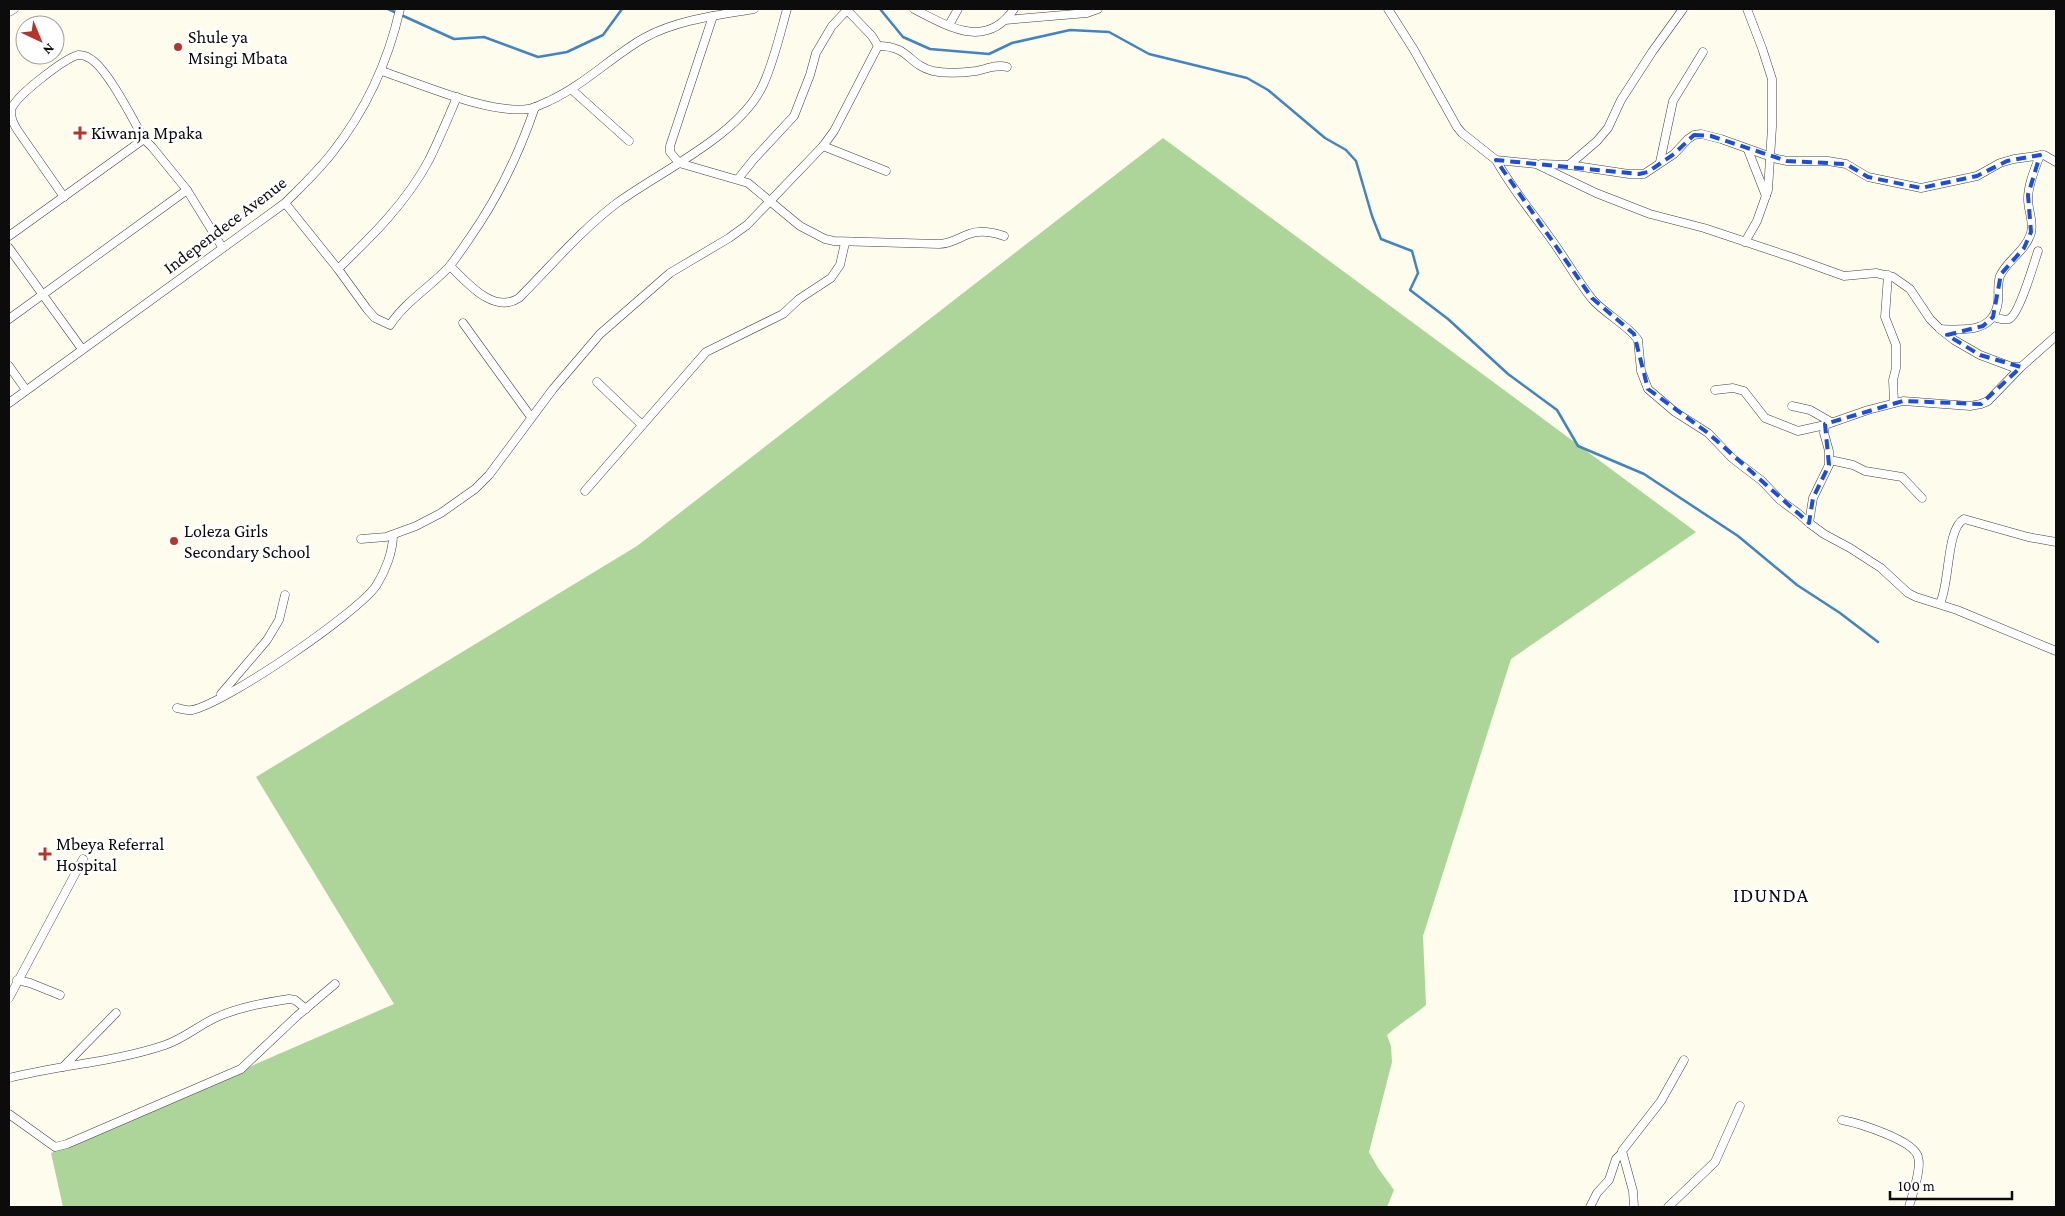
<svg xmlns="http://www.w3.org/2000/svg" width="2065" height="1216" viewBox="0 0 2065 1216" font-family="'Crimson Pro',serif">
	<style>
		.forest { fill: #aed599 }
		.lines { fill: none; stroke-linecap: round; stroke-linejoin: round }
		.stream { stroke: #4183c4; stroke-width: 2.5 }
		.street-casing { stroke: #3f3f3f; stroke-width: 9 }
		.street { stroke: #fff; stroke-width: 8 }
		.marked { fill: none; stroke: #1d4ed8; stroke-width: 4; stroke-dasharray: 10 6; stroke-linejoin: round }
		.poi-dot { fill: #b3352e; stroke: #fff; stroke-width: 2 }
		.labels { text-anchor: middle; stroke-width: 5; stroke-linejoin: round; paint-order: stroke }
		.poi-label { font-size: 18px; fill: #0c0c0c; stroke: #fff; text-anchor: start }
		.street-label { font-size: 18px; fill: #0c0c0c; stroke: #fff }
		.quarter-label { font-size: 20px; letter-spacing: 1px; fill: #0c0c0c; stroke: #fff }
	</style>
	<rect width="100%" height="100%" fill="#fefced"/>
	<path class="forest" d="M1163 138 1696 532 1511 659 1423 936 1426 1005C1413 1016 1399 1024 1387 1035L1391 1046 1392 1062 1369 1152 1378 1168 1394 1190 1387 1207H63L51 1153 394 1004 256 777 637 546Z"/>
	<g class="lines">
		<g class="stream">
			<polyline points="388,9 454,39 484,37 538,57 567,52 603,35 622,9"/>
			<polyline points="880,9 903,37 930,49 989,54 1012,43 1070,30 1109,32 1149,54 1247,78 1268,90 1325,138 1346,150 1356,161 1372,216 1381,239 1412,251 1418,273 1410,290 1448,319 1508,374 1557,410 1578,446 1644,474 1738,536 1797,585 1840,613 1878,642"/>
		</g>
		<g class="street-casing">
			<g id="street">
				<path d="M914 9C949 27 986 50 1014 9"/>
				<polyline points="1388,9 1414,50 1457,127 1462,133 1496,160 1536,164 1596,193 1650,214 1704,228 1794,258 1844,276 1876,273 1893,277 1910,289 1930,319 1940,329 1954,340 1980,355 2012,367 2021,367 2056,336"/>
				<polyline points="9,12 14,9"/>
				<path d="M713 16 670 146V152L679 163 748 183 800 226 825 239 834 241 939 244C951 244 958 238 969 234 979 230 994 232 1004 236"/>
				<polyline points="1005,20 1087,13 1098,9"/>
				<polyline points="949,25 958,9"/>
				<path d="M878 46C910 46 908 65 933 71 947 74 962 73 976 71 987 69 996 64 1007 67"/>
				<path d="M381 71C420 83 487 114 528 109 535 108 542 104 549 101 584 85 611 57 644 38 677 20 718 15 754 9"/>
				<polyline points="571,89 629,141"/>
				<polyline points="823,146 886,171"/>
				<polyline points="1748,150 1766,196"/>
				<path d="M1496 160C1512 189 1532 212 1551 239 1565 258 1577 280 1592 299 1605 314 1629 326 1638 340L1641 371 1648 389 1675 412 1708 433 1732 458 1762 481 1780 500 1799 514 1809 523 1824 534 1850 548 1881 568 1908 593 1916 597 1957 610 2056 651"/>
				<polyline points="1660,162 1673,101 1703,52"/>
				<polyline points="1541,164 1569,165 1629,174 1644,174 1674,154 1688,139 1694,135 1701,134 1721,139 1777,159 1787,161 1828,161 1846,164 1868,177 1921,188 1977,176 2000,163 2014,159 2044,155 2056,162"/>
				<polyline points="1569,165 1597,141 1608,128 1621,100 1652,52 1683,9"/>
				<polyline points="738,179 754,159 794,116 810,75 816,53 832,26 847,10"/>
				<path d="M64 197 18 131C14 125 10 118 11 110 15 96 64 59 78 55 81 55 86 56 89 58 107 67 133 120 144 139L152 147 187 190 222 247"/>
				<path d="M285 203 338 269 367 309 375 318 390 325C405 302 430 287 449 267 456 258 463 248 469 239 498 198 519 154 535 107"/>
				<polyline points="9,236 144,139"/>
				<polyline points="1745,242 1757,221 1768,190 1772,127 1772,79 1762,48 1747,9"/>
				<polyline points="9,248 82,349"/>
				<path d="M450 266C466 281 493 315 519 298 551 266 581 230 617 203 661 171 740 135 763 85 774 61 780 34 787 9"/>
				<path d="M338 269C372 236 406 203 429 160 439 140 448 118 457 97"/>
				<polyline points="1888,275 1885,317 1896,345 1896,368 1893,380 1894,403"/>
				<path d="M1993 317C1998 318 2005 321 2009 319 2019 315 2034 263 2038 251"/>
				<polyline points="9,319 187,190"/>
				<polyline points="463,323 531,417"/>
				<path d="M1940 329C1964 330 1994 333 1998 302 1999 294 1997 284 2000 276 2007 260 2025 252 2031 233 2034 221 2028 211 2028 199 2028 184 2035 169 2040 155"/>
				<polyline points="9,366 26,390"/>
				<polyline points="597,382 642,425"/>
				<polyline points="1715,390 1733,388 1744,391 1765,418 1798,431 1825,425"/>
				<path d="M9 403 285 203C301 187 318 171 332 153 366 110 388 62 400 9"/>
				<polyline points="1792,406 1810,410 1831,422"/>
				<polyline points="1830,460 1853,465 1865,471 1902,477 1922,498"/>
				<polyline points="585,491 706,352 783,314 799,299 831,278 840,265 845,243"/>
				<polyline points="1809,523 1813,498 1829,465 1829,451 1824,433 1825,425 1868,410 1903,401 1970,406 1981,404 1988,401 2021,367"/>
				<polyline points="361,539 386,537 416,526 441,513 475,489 489,475 553,389 600,334 670,273 729,238 747,225 823,146 834,131 878,46 872,36 846,9"/>
				<path d="M1940 603C1950 584 1946 529 1964 519L2028 537 2056 542"/>
				<polyline points="221,694 267,640 279,620 285,595"/>
				<path d="M177 708C182 709 187 711 192 710 226 703 356 614 376 586 385 572 393 552 393 535"/>
				<polyline points="17,980 30,983 60,995"/>
				<polyline points="9,998 83,859"/>
				<polyline points="63,1067 116,1013"/>
				<path d="M9 1078C60 1065 115 1062 165 1045 183 1039 198 1026 215 1018 238 1007 264 1003 289 999L295 1000 306 1009"/>
				<polyline points="9,1114 55,1147 67,1144 241,1069 297,1016 335,984"/>
				<path d="M1842 1120C1858 1123 1914 1140 1918 1157 1922 1169 1912 1195 1909 1207"/>
				<polyline points="1590,1207 1597,1193 1609,1180 1616,1159 1622,1153"/>
				<polyline points="1634,1207 1633,1191 1622,1151 1661,1101 1684,1060"/>
				<polyline points="1668,1207 1715,1162 1740,1106"/>
			</g>
		</g>
		<use href="#street" class="street"/>
	</g>
	<path class="marked" d="M1694 135 1711 136 1787 161 1846 164 1868 177 1921 188 1977 176 2007 161 2040 155 2028 195 2031 232 2024 248 2001 274 1993 317 1983 326 1947 335 1980 355 2021 367 1981 404 1903 401 1825 424 1829 465 1813 498 1809 523 1708 433 1648 389 1634 334 1592 298 1496 160 1639 174 1648 172 1674 154Z"/>
	<g class="poi-dot">
		<circle cx="178" cy="47" r="5"/>
		<path d="M77.5 125.5h5v5h5v5h-5v5h-5v-5h-5v-5h5z"/>
		<circle cx="174" cy="541" r="5"/>
		<path d="M42.5 846.5h5v5h5v5h-5v5h-5v-5h-5v-5h5z"/>
	</g>
	<g class="labels">
		<g class="poi-label">
			<text x="188" y="43">Shule ya<tspan x="188" dy="21">Msingi Mbata</tspan></text>
			<text x="91" y="139">Kiwanja Mpaka</text>
			<text x="184" y="537">Loleza Girls<tspan x="184" dy="21">Secondary School</tspan></text>
			<text x="56" y="850">Mbeya Referral<tspan x="56" dy="21">Hospital</tspan></text>
		</g>
		<g class="street-label">
			<text transform="translate(225 225) rotate(-37)" y="6">Independece Avenue</text>
		</g>
		<g class="quarter-label">
			<text x="1771" y="902">IDUNDA</text>
		</g>
	</g>
	<rect width="2065" height="1216" fill="none" stroke="#0c0c0c" stroke-width="20"/>
	<g transform="translate(40 40) rotate(136)"><circle r="24" fill="#ffffff" stroke="#9e9e9e"/>
	<path d="M0-4L9 19L0 12L-9 19Z" fill="#b3352e"/>
	<text y="-8" font-size="14" font-weight="bold" text-anchor="middle" fill="#0c0c0c">N</text>
	</g>
	<path d="M1890 1191v8h122v-8" fill="none" stroke="#0c0c0c" stroke-width="2.5"/>
	<text x="1898" y="1191" font-size="15" fill="#0c0c0c" stroke="#ffffff" stroke-width="4" paint-order="stroke">100 m</text>
</svg>
